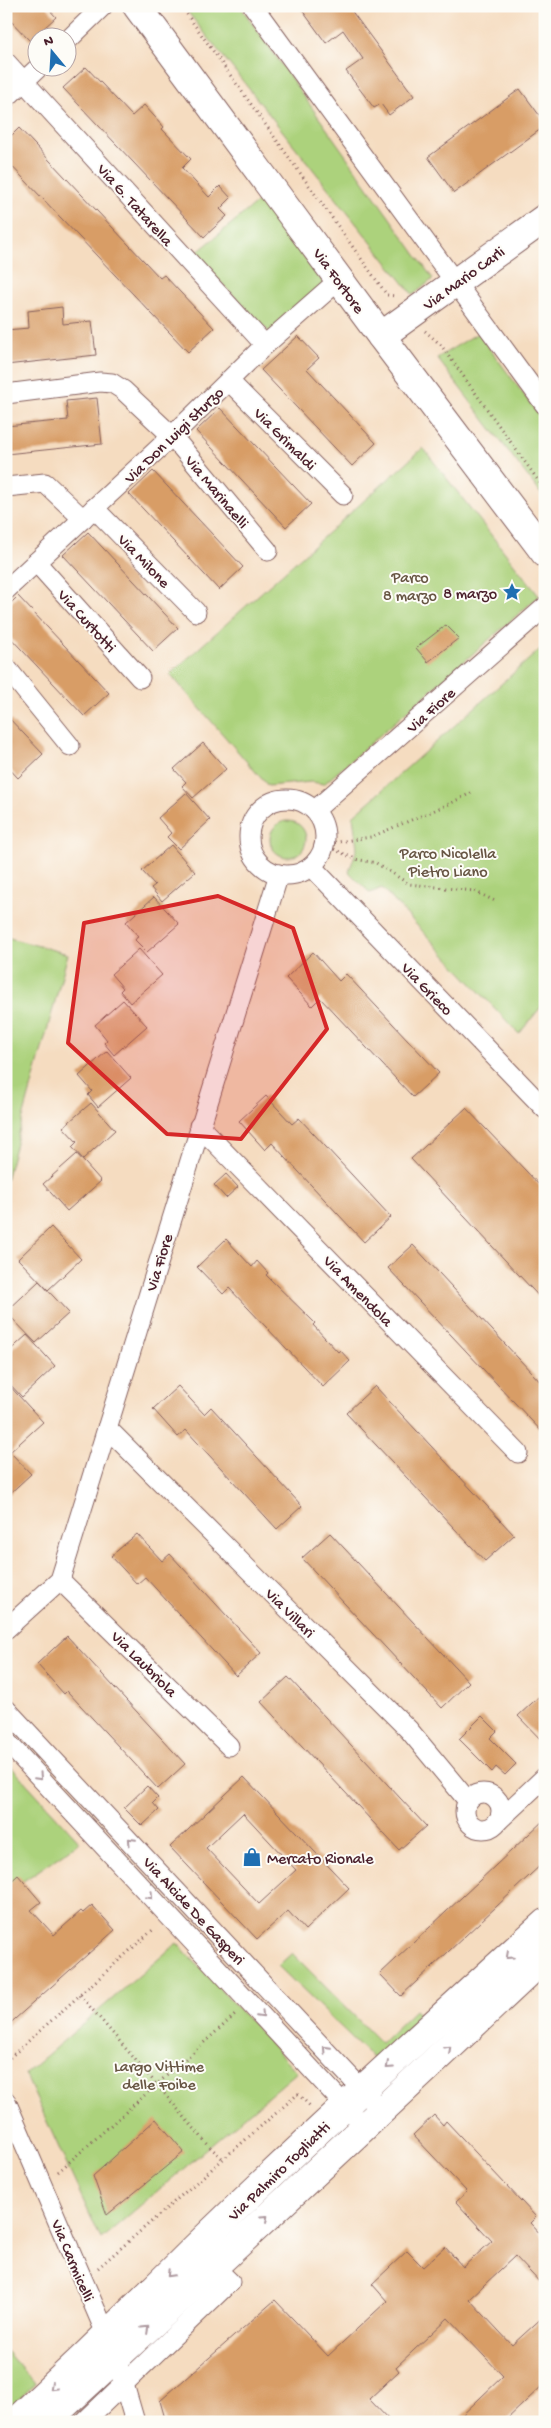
<svg xmlns="http://www.w3.org/2000/svg" width="551" height="2428" viewBox="0 0 551 2428" font-family="'Gochi Hand',sans-serif">
	<style>
		.green { fill: #acd27c; stroke: #7b7854 }
		.building { fill: #d89d66; fill-rule: evenodd }
		.lines { fill: none; stroke-linecap: round; stroke-linejoin: round }
		.street-casing { stroke: #86615f; stroke-width: 21 }
		.secondary-casing { stroke: #86615f; stroke-width: 30 }
		.path { stroke: #86615f; stroke-width: 3; stroke-dasharray: 1 4; stroke-linecap: butt }
		.street { stroke: #fff; stroke-width: 19 }
		.secondary { stroke: #fff; stroke-width: 28 }
		.oneway { stroke: #ae9aa0 }
		.marked { fill: #d62828; fill-opacity: 0.2; stroke: #d62828; stroke-width: 4; stroke-linejoin: round }
		.labels { text-anchor: middle; stroke-width: 4; stroke-linejoin: round; paint-order: stroke }
		.street-label { font-size: 16px; fill: #4a1f2b; stroke: #fdfcf7 }
		.park-label { font-size: 16px; fill: #675543; stroke: #fdfcf7 }
		.poi-label { font-size: 16px; fill: #4a1f2b; stroke: #fdfcf7; text-anchor: end }
	</style>
	<rect width="100%" height="100%" fill="#fdfcf7"/>
	<filter id="ink" filterUnits="userSpaceOnUse"><feTurbulence type="fractalNoise" baseFrequency=".02" numOctaves="2"/><feDisplacementMap in="SourceGraphic" scale="10" xChannelSelector="R" yChannelSelector="G"/><feConvolveMatrix kernelMatrix="1 2 1 2 8 2 1 2 1" color-interpolation-filters="sRGB"/></filter>
	<filter id="wash" filterUnits="userSpaceOnUse"><feTurbulence type="fractalNoise" baseFrequency=".0096" numOctaves="4" result="noise"/><feDisplacementMap in="SourceGraphic" scale="20" xChannelSelector="R" yChannelSelector="G"/><feGaussianBlur stdDeviation="1.12" result="paint"/><feColorMatrix in="noise" values="0 0 0 0 0 0 0 0 0 0 0 0 0 0 0 0 0 1.4 0 .05"/><feComposite in="paint" operator="in"/></filter>
	<g filter="url(#wash)">
		<rect width="100%" height="100%" fill="#f5dcc0"/>
		<g class="green">
			<polygon points="183,6 240,6 433,279 413,295"/>
			<polygon points="261,199 326,286 270,333 194,255"/>
			<polygon points="478,333 545,423 545,499 437,358"/>
			<polygon points="423,448 539,596 324,784 311,782 268,786 170,674"/>
			<polygon points="545,645 545,1002 519,1034 382,888 370,893 349,872 357,848 353,816"/>
			<circle cx="288" cy="839" r="18"/>
			<polygon points="6,937 68,954 6,1180"/>
			<polygon points="6,1761 80,1842 6,1893"/>
			<polygon points="177,1943 297,2072 101,2239 25,2074"/>
			<polygon points="292,1953 381,2043 415,2010 426,2020 378,2063 278,1966"/>
			<polygon points="6,2351 35,2384 6,2411"/>
		</g>
		<g id="blocks">
			<g class="building">
				<polygon points="6,6 46,6 56,17 30,41 6,16"/>
				<polygon points="299,6 348,6 414,96 389,115 381,104 374,108 346,71 363,59 343,30 326,43"/>
				<polygon points="86,67 132,116 144,105 164,127 162,129 191,159 182,168 209,197 220,186 231,198 220,209 227,216 204,237 63,88"/>
				<polygon points="520,89 545,123 545,126 454,193 428,157"/>
				<polygon points="19,128 160,278 164,275 214,328 188,352 6,160 6,141"/>
				<polygon points="62,307 63,324 92,321 96,355 6,365 6,330 29,328 28,311"/>
				<polygon points="298,336 319,358 307,369 376,443 352,466 261,370"/>
				<polygon points="97,398 102,444 6,454 6,426 68,420 66,401"/>
				<polygon points="220,408 311,504 286,527 196,431"/>
				<polygon points="153,471 243,567 219,590 129,494"/>
				<polygon points="88,532 178,628 153,651 63,555"/>
				<polygon points="18,596 109,693 84,716 6,633 6,608"/>
				<polygon points="446,625 459,638 428,662 416,648"/>
				<polygon points="6,715 43,754 18,778 6,765"/>
				<polygon points="203,743 226,769 193,798 182,786 186,782 174,769"/>
				<polygon points="186,793 210,820 179,849 167,837 171,833 158,818"/>
				<polygon points="171,845 195,872 162,901 151,888 155,885 142,871"/>
				<polygon points="154,897 179,924 147,952 135,940 138,936 126,922"/>
				<polygon points="139,949 162,975 130,1003 120,991 123,988 111,974"/>
				<polygon points="313,952 339,981 346,974 439,1073 413,1097 320,998 312,1006 286,978"/>
				<polygon points="123,1000 147,1026 114,1055 104,1043 107,1040 95,1025"/>
				<polygon points="107,1051 131,1078 98,1107 88,1095 92,1091 79,1076"/>
				<polygon points="266,1096 292,1124 299,1118 391,1217 364,1242 272,1143 265,1150 239,1121"/>
				<polygon points="91,1103 115,1130 83,1159 72,1147 77,1142 63,1127"/>
				<polygon points="466,1108 545,1191 545,1303 411,1159"/>
				<polygon points="77,1154 101,1181 67,1211 43,1184"/>
				<polygon points="226,1174 238,1187 226,1198 214,1185"/>
				<polygon points="51,1227 81,1259 48,1290 18,1259"/>
				<polygon points="226,1239 252,1267 257,1261 268,1273 266,1275 315,1323 313,1325 338,1352 340,1350 350,1361 323,1387 229,1288 223,1294 197,1267"/>
				<polygon points="413,1245 545,1387 545,1435 388,1268"/>
				<polygon points="39,1281 69,1313 36,1343 6,1312"/>
				<polygon points="27,1335 55,1366 22,1397 6,1380 6,1354"/>
				<polygon points="6,1382 43,1422 10,1452 31,1474 6,1497"/>
				<polygon points="178,1386 204,1414 211,1407 302,1506 277,1529 186,1430 178,1437 153,1409"/>
				<polygon points="375,1386 514,1535 485,1561 346,1413"/>
				<polygon points="330,1533 469,1682 442,1708 302,1558"/>
				<polygon points="137,1534 162,1561 170,1554 261,1653 236,1676 145,1577 137,1584 111,1556"/>
				<polygon points="67,1636 185,1764 158,1789 67,1691 64,1694 37,1664"/>
				<polygon points="288,1677 426,1826 399,1850 261,1702"/>
				<polygon points="545,1691 545,1744 518,1716"/>
				<polygon points="482,1716 497,1731 490,1738 516,1764 505,1775 496,1767 492,1772 459,1739"/>
				<path d="M244 1777 349 1888 305 1930 288 1911 257 1939 170 1847ZM243 1813 296 1870 259 1904 206 1848Z"/>
				<polygon points="147,1786 158,1798 153,1803 159,1810 142,1826 124,1808"/>
				<polygon points="545,1819 545,1861 401,1996 380,1974"/>
				<polygon points="18,1875 41,1902 31,1910 54,1935 81,1911 83,1913 92,1905 115,1930 6,2027 6,1886"/>
				<polygon points="434,2115 443,2125 446,2121 536,2217 530,2223 545,2239 545,2288 515,2256 469,2299 512,2345 545,2315 545,2383 504,2422 455,2422 503,2376 448,2318 396,2367 399,2371 369,2399 391,2422 166,2422 160,2401 275,2300 328,2356 387,2301 372,2284 407,2251 423,2267 445,2247 463,2267 492,2241 456,2202 467,2192 413,2135"/>
				<polygon points="156,2119 184,2152 107,2215 93,2176"/>
			</g>
		</g>
	</g>
	<g filter="url(#ink)">
		<use href="#blocks" fill-opacity="0" stroke="#86615f" stroke-width="1"/>
		<g class="lines">
			<g class="street-casing">
				<g id="street">
					<polyline points="253,6 545,405"/>
					<polyline points="68,40 103,6"/>
					<polyline points="6,62 265,345"/>
					<polyline points="6,98 38,68"/>
					<polyline points="229,381 343,495"/>
					<polyline points="6,394 100,382 112,383 123,390 172,436 268,551"/>
					<polyline points="6,487 45,483 83,519"/>
					<polyline points="94,508 196,612"/>
					<polyline points="36,562 140,678"/>
					<polyline points="6,590 172,436 265,345 340,279"/>
					<polyline points="6,667 70,746"/>
					<circle cx="287" cy="837" r="38"/>
					<polyline points="315,810 545,607"/>
					<polyline points="312,867 545,1109"/>
					<polyline points="199,1126 518,1453"/>
					<polyline points="107,1428 409,1730 468,1801"/>
					<polyline points="60,1580 229,1746"/>
					<polyline points="6,1629 60,1580 279,874"/>
					<polyline points="6,1709 382,2111"/>
					<polyline points="6,1741 353,2114"/>
					<circle cx="483" cy="1811" r="18"/>
					<polyline points="497,1822 545,1777"/>
					<polyline points="6,2101 116,2357 135,2422"/>
					<polyline points="84,2422 230,2282 205,2258"/>
				</g>
			</g>
			<g class="secondary-casing">
				<g id="secondary">
					<polyline points="137,6 381,336 545,553"/>
					<polyline points="381,336 545,218"/>
					<path d="M15 2422C76 2365 136 2307 195 2248 309 2137 427 2030 545 1923"/>
					<path d="M46 2422C213 2268 380 2113 545 1957"/>
				</g>
			</g>
			<g class="path">
				<polyline points="181,6 387,295 396,296"/>
				<polyline points="425,331 441,345 545,490"/>
				<polyline points="325,844 371,837 449,804 473,792"/>
				<polyline points="325,845 355,859 376,863 409,884 474,891 497,902"/>
				<polyline points="80,1995 210,2147 223,2159"/>
				<polyline points="6,2061 155,1928"/>
				<polyline points="58,2172 235,2015"/>
				<polyline points="98,2268 298,2094 311,2107"/>
			</g>
			<use href="#street" class="street"/>
			<use href="#secondary" class="secondary"/>
		</g>
		<defs><path id="oneway-chevron" d="M-2-3.5L2.5 0L-2 3.5" fill="none" stroke-width="1.6" stroke-linecap="round" stroke-linejoin="round" transform="scale(1.25)"/></defs>
		<g class="oneway">
			<use href="#oneway-chevron" transform="translate(39 1777) rotate(47)"/>
			<use href="#oneway-chevron" transform="translate(131 1841) rotate(-133)"/>
			<use href="#oneway-chevron" transform="translate(150 1896) rotate(47)"/>
			<use href="#oneway-chevron" transform="translate(509 1956) rotate(138)"/>
			<use href="#oneway-chevron" transform="translate(261 2015) rotate(47)"/>
			<use href="#oneway-chevron" transform="translate(326 2049) rotate(-133)"/>
			<use href="#oneway-chevron" transform="translate(448 2049) rotate(-43)"/>
			<use href="#oneway-chevron" transform="translate(389 2066) rotate(138)"/>
			<use href="#oneway-chevron" transform="translate(265 2218) rotate(-42)"/>
			<use href="#oneway-chevron" transform="translate(170 2274) rotate(135)"/>
			<use href="#oneway-chevron" transform="translate(146 2329) rotate(-43)"/>
			<use href="#oneway-chevron" transform="translate(53 2387) rotate(137)"/>
		</g>
	</g>
	<path class="marked" d="M218 896 293 928 327 1029 241 1139 167 1134 68 1043 84 923Z"/>
	<defs>
		<g id="sight-bare" transform="scale(1.5)"><path d="M0-6L1.8-2.2L6-1.7L2.9 1.2L3.7 5.4L0 3.3L-3.7 5.4L-2.9 1.2L-6-1.7L-1.8-2.2Z" fill="#1f6fb2" stroke="#fdfcf7" stroke-width="2.5" paint-order="stroke"/></g>
		<g id="shop-bare" transform="scale(1.5)"><path d="M-5-2.5h2.3a2.7 3.5 0 0 1 5.4 0H5L5.5 6h-11ZM-1.5-2.5h3a1.5 2.3 0 0 0-3 0Z" fill="#1f6fb2" stroke="#fdfcf7" stroke-width="2.5" paint-order="stroke"/></g>
	</defs>
	<g fill-rule="evenodd">
		<use href="#sight-bare" x="512" y="592"/>
		<use href="#shop-bare" x="252" y="1857"/>
	</g>
	<g class="labels">
		<g class="street-label">
			<text transform="translate(136 204) rotate(48)" y="6">Via G. Tatarella</text>
			<text transform="translate(463 277) rotate(-36)" y="6">Via Mario Carli</text>
			<text transform="translate(340 280) rotate(54)" y="6">Via Fortore</text>
			<text transform="translate(173 434) rotate(-44)" y="6">Via Don Luigi Sturzo</text>
			<text transform="translate(286 438) rotate(45)" y="6">Via Grimaldi</text>
			<text transform="translate(218 491) rotate(50)" y="6">Via Marinaelli</text>
			<text transform="translate(145 560) rotate(46)" y="6">Via Milone</text>
			<text transform="translate(88 620) rotate(48)" y="6">Via Curtotti</text>
			<text transform="translate(430 709) rotate(-42)" y="6">Via Fiore</text>
			<text transform="translate(428 988) rotate(46)" y="6">Via Grieco</text>
			<text transform="translate(158 1262) rotate(-73)" y="6">Via Fiore</text>
			<text transform="translate(359 1290) rotate(46)" y="6">Via Amendola</text>
			<text transform="translate(291 1612) rotate(45)" y="6">Via Villari</text>
			<text transform="translate(145 1663) rotate(45)" y="6">Via Laubriola</text>
			<text transform="translate(195 1910) rotate(47)" y="6">Via Alcide De Gasperi</text>
			<text transform="translate(278 2170) rotate(-44)" y="6">Via Palmiro Togliatti</text>
			<text transform="translate(74 2260) rotate(67)" y="6">Via Carmicelli</text>
		</g>
		<g class="park-label">
			<text x="410" y="582">Parco<tspan x="410" dy="18">8 marzo</tspan></text>
			<text x="448" y="858">Parco Nicolella<tspan x="448" dy="18">Pietro Liano</tspan></text>
			<text x="159" y="2071">Largo Vittime<tspan x="159" dy="18">delle Foibe</tspan></text>
		</g>
		<g class="poi-label">
			<text x="497" y="598">8 marzo</text>
			<text x="267" y="1863" text-anchor="start">Mercato Rionale</text>
		</g>
	</g>
	<rect width="551" height="2428" fill="none" stroke="#fdfcf7" stroke-width="25"/>
	<g transform="translate(52 52) rotate(342)"><circle r="24" fill="#fdfcf7" stroke="#b5a4a5"/>
	<path d="M0-4L9 19L0 12L-9 19Z" fill="#1f6fb2"/>
	<text y="-8" font-size="14" font-weight="bold" text-anchor="middle" fill="#4a1f2b">N</text>
	</g>
</svg>
